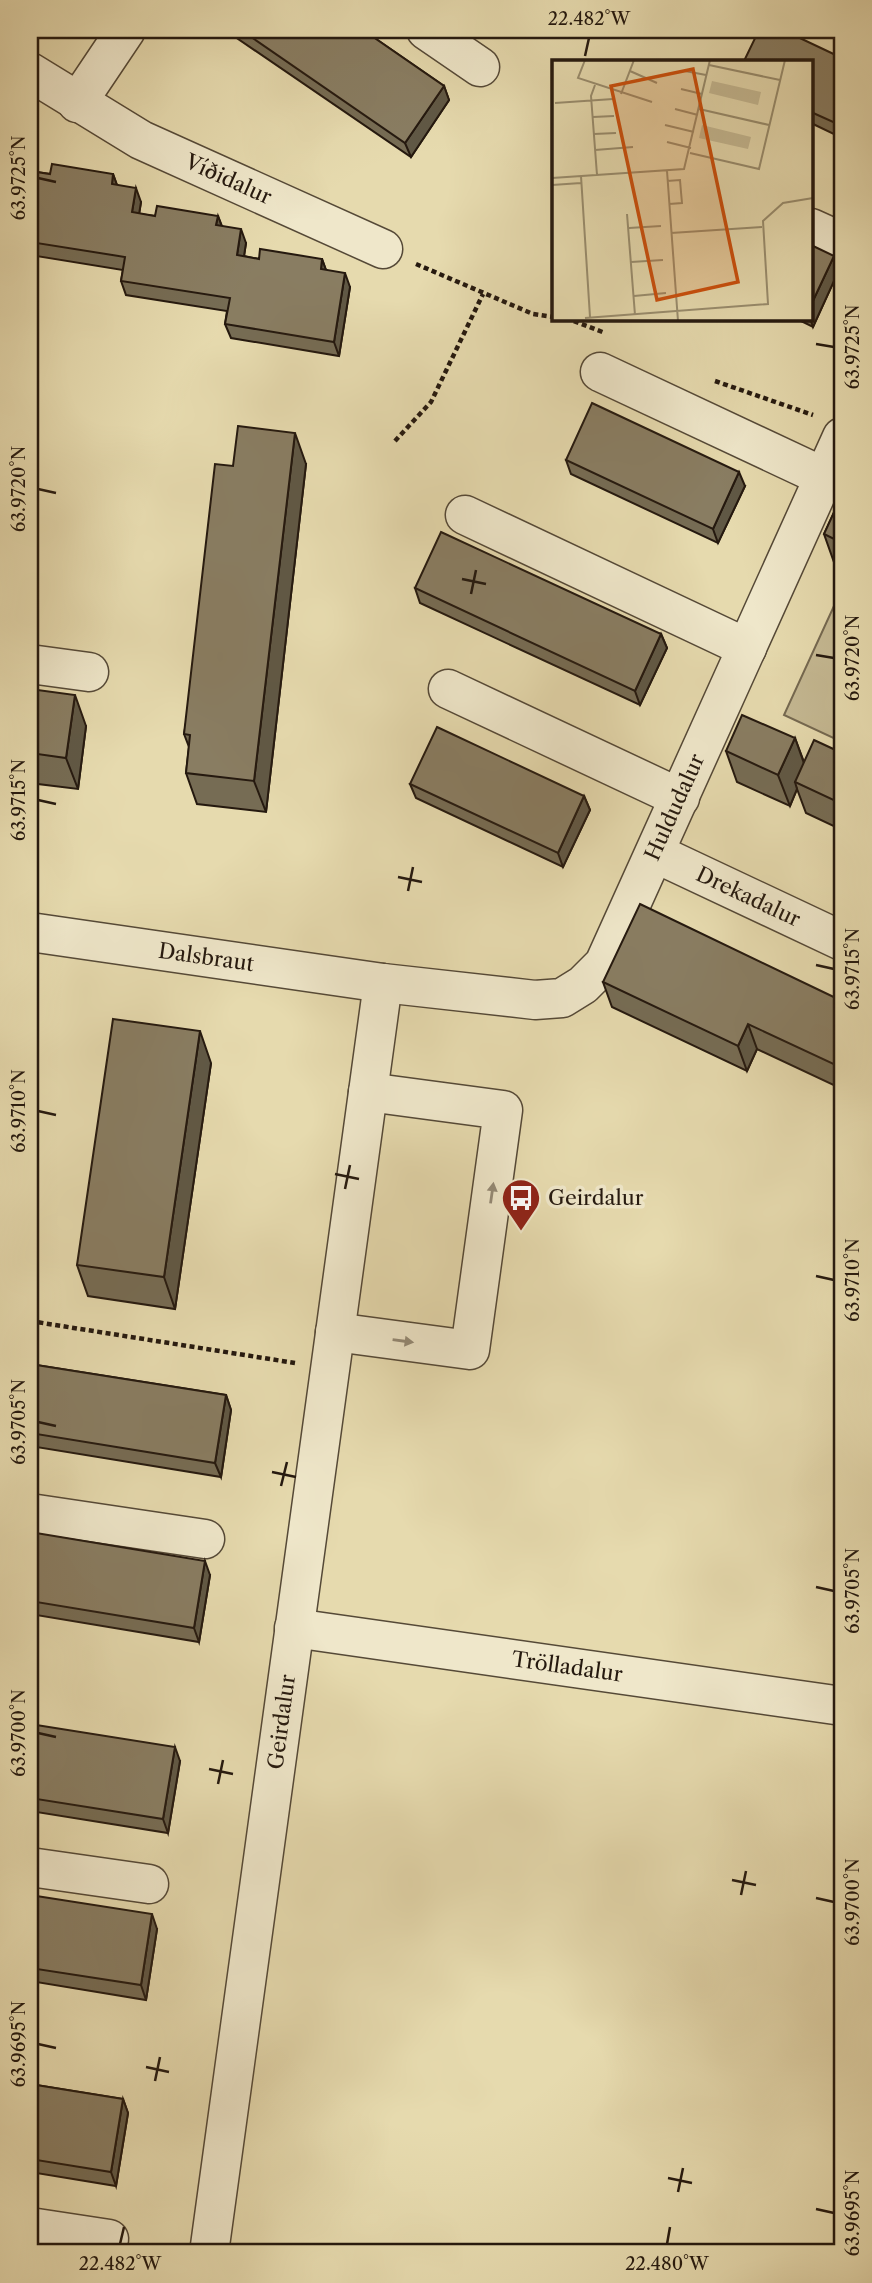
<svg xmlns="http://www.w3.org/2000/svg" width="872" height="2283" viewBox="0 0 872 2283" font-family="'Libre Caslon Text',serif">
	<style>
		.green { fill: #c5b993; stroke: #756951; stroke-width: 2 }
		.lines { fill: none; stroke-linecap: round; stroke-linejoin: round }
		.minor-casing { stroke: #554937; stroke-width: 41 }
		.path { stroke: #25190f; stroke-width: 4.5; stroke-dasharray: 5 3.5; stroke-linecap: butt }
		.minor { stroke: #efe7ca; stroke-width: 38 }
		.wall { fill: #766c54; stroke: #25190f; stroke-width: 2 }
		.shaded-wall { fill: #605845; stroke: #25190f; stroke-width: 2 }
		.building { fill: #897d62; stroke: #25190f; stroke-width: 2 }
		.oneway { fill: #948a76 }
		.ticks { fill: none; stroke: #25190f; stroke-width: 2.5 }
		.labels { text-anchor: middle; stroke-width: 7; stroke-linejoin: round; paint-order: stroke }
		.street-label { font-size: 21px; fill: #25190f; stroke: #efe7ca }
		.poi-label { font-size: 21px; fill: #25190f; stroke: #efe7ca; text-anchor: start }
		.inset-road { fill: none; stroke: #998d6e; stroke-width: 2 }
		.view { fill: #cb4f0c; fill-opacity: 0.15; stroke: #cb4f0c; stroke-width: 3.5 }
		.inset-edge { fill: none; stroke: #25190f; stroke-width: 3.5 }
		.neatline { fill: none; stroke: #25190f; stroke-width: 2.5 }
		.ticks-label { font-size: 18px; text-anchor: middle; fill: #25190f }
	</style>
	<rect width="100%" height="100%" fill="#e6daae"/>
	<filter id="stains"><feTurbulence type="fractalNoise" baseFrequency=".00286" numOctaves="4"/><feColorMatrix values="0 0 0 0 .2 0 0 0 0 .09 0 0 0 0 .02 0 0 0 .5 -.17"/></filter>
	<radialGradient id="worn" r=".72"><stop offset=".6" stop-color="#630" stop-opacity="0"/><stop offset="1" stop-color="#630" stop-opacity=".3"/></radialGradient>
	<polygon class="green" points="839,595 842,597 842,742 784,715"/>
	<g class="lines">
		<g class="minor-casing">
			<g id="minor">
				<polyline points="426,30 480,67"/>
				<path id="s1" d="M30 72 141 140 383 249"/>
				<polyline points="77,103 126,30"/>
				<polyline points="811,228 842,242"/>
				<polyline points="600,372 824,477"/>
				<polyline points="465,515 747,648"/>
				<polyline points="30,664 89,672"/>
				<polyline points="448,689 680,798"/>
				<path id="s2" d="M655 853 842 941"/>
				<path id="s3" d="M30 932 383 983 535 1000 562 998 583 985 604 964 842 437"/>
				<polyline points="335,1332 470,1350 503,1110 368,1092"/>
				<polyline points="30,1513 205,1539"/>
				<path id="s4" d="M294 1628 842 1706"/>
				<polyline points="30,1867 149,1884"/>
				<polyline points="30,2227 109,2239"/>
				<path id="s5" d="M209 2253 383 983"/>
			</g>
		</g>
		<g class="path">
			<polyline points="416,264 533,314 554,317"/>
			<polyline points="566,318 605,333"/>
			<polyline points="715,381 813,415"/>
			<polyline points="395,441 431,402 483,294"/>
			<polyline points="30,1321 295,1363"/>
		</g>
		<use href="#minor" class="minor"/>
	</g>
	<g class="wall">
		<polygon points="225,30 363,30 444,86 449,100 411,157"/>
		<polygon points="842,58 842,138 811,123 811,61"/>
		<polygon points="30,171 50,174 113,174 117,185 141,202 139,214 155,216 218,216 222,226 246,243 244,256 259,259 322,259 326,270 350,287 339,356 231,338 225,324 227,311 126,295 121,281 123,270 30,255"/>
		<polygon points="834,256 839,270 813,327 795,318 811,318"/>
		<polygon points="566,460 745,486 718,543 571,474"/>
		<polygon points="306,464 266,812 197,804 186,773 189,747 184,734 233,466"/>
		<polygon points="842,495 842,569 835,565 824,534"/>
		<polygon points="415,588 661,634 667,648 640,705 420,603"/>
		<polygon points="30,689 86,726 78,789 30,783"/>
		<polygon points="795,738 804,762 842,753 842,830 806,813 797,789 790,806 737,782 726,751"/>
		<polygon points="410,784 584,796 590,810 563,867 416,798"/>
		<polygon points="603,982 842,1001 842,1089 757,1049 747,1071 612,1007"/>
		<polygon points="211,1063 175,1309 88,1296 77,1265"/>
		<polygon points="30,1364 226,1395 231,1410 221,1477 30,1446"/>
		<polygon points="30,1532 210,1575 199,1642 30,1614"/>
		<polygon points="30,1724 180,1761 168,1833 30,1811"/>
		<polygon points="30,1895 157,1929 146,2000 30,1981"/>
		<polygon points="30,2084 123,2099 128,2113 116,2186 30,2172"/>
	</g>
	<g class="shaded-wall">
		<polygon points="444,86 449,100 411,157 405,143"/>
		<polygon points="113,174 118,188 112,184"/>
		<polygon points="136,188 141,202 137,227 132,212"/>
		<polygon points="218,216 223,230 216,225"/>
		<polygon points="241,229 246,243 242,269 237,255"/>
		<polygon points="834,256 839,270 813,327 810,318 811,318 811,305"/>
		<polygon points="322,259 327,273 321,269"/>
		<polygon points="345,273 350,287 339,356 334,342"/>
		<polygon points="295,433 306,464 266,812 254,781"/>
		<polygon points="739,472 745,486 718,543 713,529"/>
		<polygon points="661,634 667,648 640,705 635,691"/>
		<polygon points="75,695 86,726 78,789 66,758"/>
		<polygon points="795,738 806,769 795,782 797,789 790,806 778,775"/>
		<polygon points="584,796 590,810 563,867 558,853"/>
		<polygon points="748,1024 757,1049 747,1071 738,1046"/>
		<polygon points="200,1031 211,1063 175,1309 164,1277"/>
		<polygon points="226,1395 231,1410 221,1477 215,1463"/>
		<polygon points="205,1561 210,1575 199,1642 194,1628"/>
		<polygon points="175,1747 180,1761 168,1833 163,1819"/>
		<polygon points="152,1914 157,1929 146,2000 141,1985"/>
		<polygon points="123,2099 128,2113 116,2186 111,2172"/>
	</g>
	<g class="building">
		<polygon points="241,30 363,30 444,86 405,143"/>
		<polygon points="759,30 783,30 842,58 842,126 811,112 811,61 744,61"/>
		<polygon points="52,164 113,174 112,184 136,188 132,212 155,216 157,206 218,216 216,225 241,229 237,255 259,259 260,249 322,259 321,269 345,273 334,342 225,324 230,298 121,281 125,257 30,242 30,171 50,174"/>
		<polygon points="811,245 834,256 811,305"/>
		<polygon points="592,403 739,472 713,529 566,460"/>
		<polygon points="238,426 295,433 254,781 186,773 190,735 184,734 215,464 233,466"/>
		<polygon points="842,495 842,543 824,534"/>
		<polygon points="441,532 661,634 635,691 415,588"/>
		<polygon points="30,689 75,695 66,758 30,753"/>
		<polygon points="742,715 795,738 778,775 726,751"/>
		<polygon points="437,727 584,796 558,853 410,784"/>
		<polygon points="814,740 842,753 842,804 795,782"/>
		<polygon points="640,904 842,1001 842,1068 748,1024 738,1046 603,982"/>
		<polygon points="113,1019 200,1031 164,1277 77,1265"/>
		<polygon points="30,1364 226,1395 215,1463 30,1433"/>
		<polygon points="30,1532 205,1561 194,1628 30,1601"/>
		<polygon points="30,1724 175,1747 163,1819 30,1798"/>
		<polygon points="30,1895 152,1914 141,1985 30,1968"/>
		<polygon points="30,2084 123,2099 111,2172 30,2159"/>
	</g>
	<defs><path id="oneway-solid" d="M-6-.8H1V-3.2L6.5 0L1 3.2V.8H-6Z" transform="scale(1.75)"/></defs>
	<g class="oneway">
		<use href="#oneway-solid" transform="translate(492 1193) rotate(-82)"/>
		<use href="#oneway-solid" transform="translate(403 1341) rotate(8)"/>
	</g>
	<path class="ticks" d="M585 56 589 38M38 178 56 182M816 344 834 347M38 489 56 493M462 579 486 584M471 594 476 570M816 655 834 658M38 800 56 804M398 877 422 882M408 891 413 867M816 965 834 969M38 1111 56 1115M335 1174 359 1179M345 1189 350 1165M816 1276 834 1280M38 1422 56 1426M272 1472 296 1477M281 1486 287 1462M816 1587 834 1591M38 1733 56 1737M209 1769 233 1774M218 1784 223 1760M732 1880 756 1885M741 1895 746 1871M816 1898 834 1902M38 2044 56 2048M146 2067 169 2072M155 2081 160 2057M668 2178 692 2183M678 2192 683 2168M816 2209 834 2213M120 2244 124 2227M667 2244 670 2227"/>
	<defs>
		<g id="bus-pin" transform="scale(2.0125)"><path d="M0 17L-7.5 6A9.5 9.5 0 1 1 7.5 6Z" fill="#8f2418" stroke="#efe7ca"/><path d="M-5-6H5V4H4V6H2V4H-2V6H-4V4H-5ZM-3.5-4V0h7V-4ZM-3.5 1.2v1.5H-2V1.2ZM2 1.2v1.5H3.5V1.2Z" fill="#fff"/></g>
	</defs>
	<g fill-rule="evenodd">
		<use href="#bus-pin" x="521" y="1198"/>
	</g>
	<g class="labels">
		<g class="street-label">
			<text dy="7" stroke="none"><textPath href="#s1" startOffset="226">Víðidalur</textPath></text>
			<text dy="7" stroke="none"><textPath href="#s3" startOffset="763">Huldudalur</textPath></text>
			<text dy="7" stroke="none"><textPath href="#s2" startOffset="103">Drekadalur</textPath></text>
			<text dy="7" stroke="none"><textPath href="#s3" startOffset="178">Dalsbraut</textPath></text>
			<text dy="7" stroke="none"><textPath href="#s4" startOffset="276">Trölladalur</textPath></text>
			<text dy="7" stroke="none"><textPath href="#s5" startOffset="536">Geirdalur</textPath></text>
		</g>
		<g class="poi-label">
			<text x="548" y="1205">Geirdalur</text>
		</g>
	</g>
	<g transform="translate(552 60)">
		<rect width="261" height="261" fill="#e6daae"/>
		<path d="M160 21 209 32 206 45 157 33ZM150 65 199 77 196 89 147 78Z" fill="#c5b993"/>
		<path class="inset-road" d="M33 0 26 18 100 42M157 5 228 20M78 11 105 23M133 11 154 15M43 25 39 36 45 115M129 29 150 34M69 34 82 0M3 43 61 39M123 49 146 55M147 49 217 65M41 57 62 56M113 65 142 72M42 74 64 73M115 82 139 88M43 90 81 87M138 93 207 109 233 0M115 111 126 261M29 116 38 257M0 118 132 109 158 0M115 121 128 120 129 132 130 143 117 144M0 125 29 123M75 154 83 255M77 168 109 166M119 173 210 167M79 202 111 200M82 236 114 233M33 258 216 244 211 161 231 143 261 138"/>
		<path class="view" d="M141 9 186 222 105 240 59 26Z"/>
		<rect width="261" height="261" class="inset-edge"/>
	</g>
	<rect width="872" height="2283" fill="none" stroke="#e6daae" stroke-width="77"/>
	<rect x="38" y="38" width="796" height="2206" class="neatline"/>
	<g class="ticks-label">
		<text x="589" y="25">22.482°W</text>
		<text transform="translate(19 178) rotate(-90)" y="6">63.9725°N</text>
		<text transform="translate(853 347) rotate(-90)" y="6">63.9725°N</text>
		<text transform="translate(19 489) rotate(-90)" y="6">63.9720°N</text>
		<text transform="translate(853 658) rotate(-90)" y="6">63.9720°N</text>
		<text transform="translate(19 800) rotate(-90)" y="6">63.9715°N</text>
		<text transform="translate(853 969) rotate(-90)" y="6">63.9715°N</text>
		<text transform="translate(19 1111) rotate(-90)" y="6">63.9710°N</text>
		<text transform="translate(853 1280) rotate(-90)" y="6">63.9710°N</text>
		<text transform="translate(19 1422) rotate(-90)" y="6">63.9705°N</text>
		<text transform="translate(853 1591) rotate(-90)" y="6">63.9705°N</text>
		<text transform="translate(19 1733) rotate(-90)" y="6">63.9700°N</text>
		<text transform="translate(853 1902) rotate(-90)" y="6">63.9700°N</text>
		<text transform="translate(19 2044) rotate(-90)" y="6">63.9695°N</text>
		<text transform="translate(853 2213) rotate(-90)" y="6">63.9695°N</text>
		<text x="120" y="2270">22.482°W</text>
		<text x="667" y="2270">22.480°W</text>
	</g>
	<rect width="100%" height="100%" filter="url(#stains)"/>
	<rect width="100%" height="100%" fill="url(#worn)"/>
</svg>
